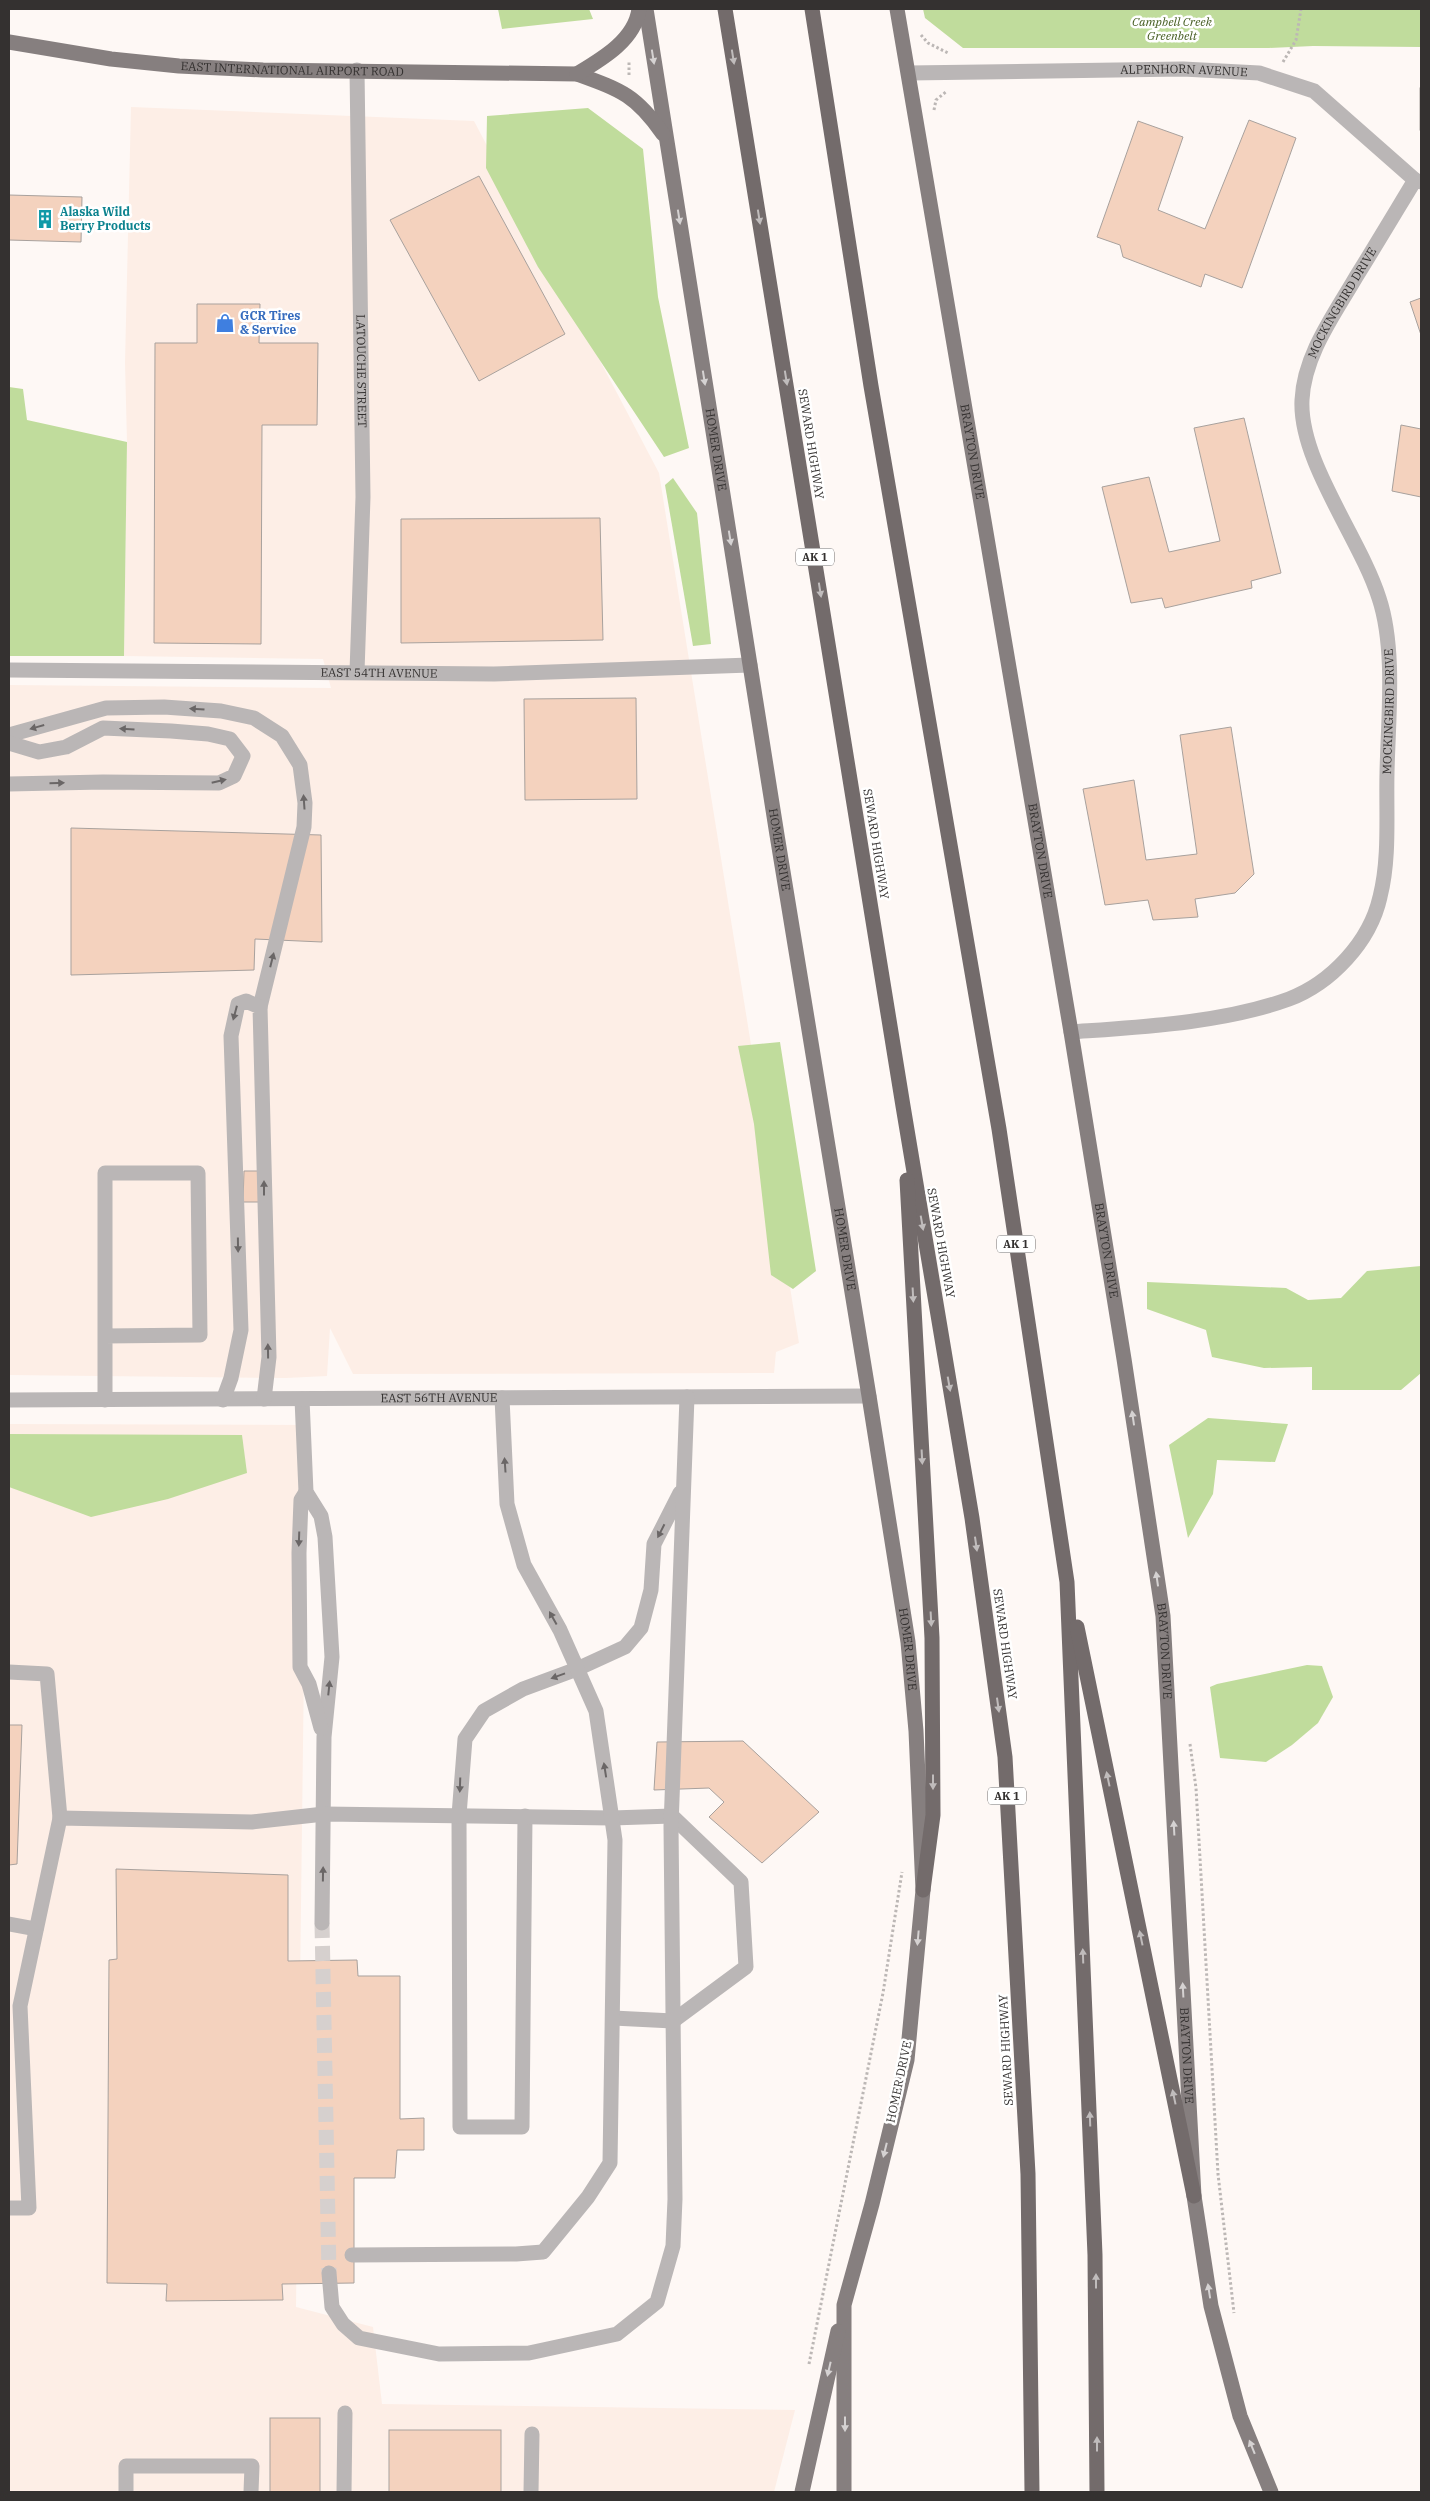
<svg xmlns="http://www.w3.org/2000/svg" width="1430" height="2501" viewBox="0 0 1430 2501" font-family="'IBM Plex Serif',serif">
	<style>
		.built { fill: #fdeee6 }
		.green { fill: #c0dc9c }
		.building { fill: #f4d2be; stroke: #a8a19d }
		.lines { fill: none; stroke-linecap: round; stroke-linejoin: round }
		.minor-tunnel { stroke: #d6d0ce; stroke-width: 15; stroke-dasharray: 15 8; stroke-linecap: butt }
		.path { stroke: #bcb7b5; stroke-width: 3; stroke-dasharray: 2.5 2.5; stroke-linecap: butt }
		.minor { stroke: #bab6b6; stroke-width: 15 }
		.major { stroke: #867f7f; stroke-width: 15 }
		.highway { stroke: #736b6b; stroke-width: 15 }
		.oneway { fill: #d5d2d2 }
		.oneway2 { fill: #c0bcbc }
		.oneway3 { fill: #6a6666 }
		.labels { text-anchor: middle; stroke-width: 5; stroke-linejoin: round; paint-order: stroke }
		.shield { fill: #fff; stroke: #716f6e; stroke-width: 1 }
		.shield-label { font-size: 11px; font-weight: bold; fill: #343130 }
		.park-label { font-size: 12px; font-style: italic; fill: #455c21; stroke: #fff }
		.street-label { font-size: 12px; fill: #343130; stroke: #fff }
		.culture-label { font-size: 12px; font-weight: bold; fill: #0d838f; stroke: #fff; text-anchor: start }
		.shop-label { font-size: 12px; font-weight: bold; fill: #366cbe; stroke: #fff; text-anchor: start }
	</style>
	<rect width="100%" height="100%" fill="#fef8f5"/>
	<g class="built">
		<polygon points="131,107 474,121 659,473 799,1343 776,1352 774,1373 353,1374 330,1328 327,1376 286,1378 9,1375 9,685 331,688 323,659 124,656 127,442 125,363"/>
		<polygon points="9,1424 307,1425 296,2307 373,2327 382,2404 795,2410 774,2492 9,2492"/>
	</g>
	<g class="green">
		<polygon points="498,9 589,9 593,19 502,29"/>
		<polygon points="923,9 1421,9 1421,47 1313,46 1269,48 963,48 925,18"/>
		<polygon points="588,108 643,149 658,297 689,448 664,457 538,267 486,168 487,116"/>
		<polygon points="9,387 23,389 27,420 127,442 124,656 9,656"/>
		<polygon points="673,478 697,513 711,644 693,646 665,485"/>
		<polygon points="780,1042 816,1271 793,1289 771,1275 754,1124 738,1046"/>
		<polygon points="1421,1266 1421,1373 1401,1390 1312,1390 1312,1367 1264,1368 1212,1357 1206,1330 1147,1309 1147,1282 1286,1288 1308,1300 1341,1298 1367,1271"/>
		<polygon points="1208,1418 1288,1424 1275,1462 1217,1460 1213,1494 1188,1538 1169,1445"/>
		<polygon points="9,1434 242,1435 247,1473 168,1499 91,1517 9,1487"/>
		<polygon points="1307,1665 1322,1666 1333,1697 1318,1723 1292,1745 1266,1762 1220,1758 1210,1687 1217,1684"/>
	</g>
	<g class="building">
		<rect x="1420" y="88" width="1" height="42"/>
		<polygon points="1249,120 1296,138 1242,288 1205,274 1201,287 1123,257 1120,245 1097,237 1138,121 1183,137 1158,210 1205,229"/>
		<polygon points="479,176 565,334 479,381 390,220"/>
		<polygon points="9,195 82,197 81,242 9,240"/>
		<polygon points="1421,298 1421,335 1410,302"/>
		<polygon points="197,304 260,304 259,343 318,343 317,425 262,425 261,644 154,643 155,343 197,343"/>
		<polygon points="1244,418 1281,573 1251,581 1252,588 1165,608 1162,598 1131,603 1102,487 1149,477 1169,552 1220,541 1194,428"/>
		<polygon points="1401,425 1421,429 1421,497 1392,491"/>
		<polygon points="600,518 603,640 401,643 401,519"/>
		<polygon points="636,698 637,799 525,800 524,699"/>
		<polygon points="1231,727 1254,874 1235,893 1195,899 1198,917 1153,920 1148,900 1105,905 1083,789 1134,780 1146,860 1197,854 1180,735"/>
		<polygon points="71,828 321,835 322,942 255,939 254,970 71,975"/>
		<polygon points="244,1171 260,1171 259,1202 243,1202"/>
		<polygon points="9,1725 22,1725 17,1864 9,1865"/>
		<polygon points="743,1741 819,1812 762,1863 709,1817 724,1802 709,1788 654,1790 657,1742"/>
		<polygon points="116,1869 288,1875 288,1961 357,1960 358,1976 400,1976 400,2119 424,2118 424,2150 397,2150 395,2178 354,2178 354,2283 282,2284 283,2300 166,2301 167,2284 107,2283 109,1960 117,1959"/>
		<rect x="270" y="2418" width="50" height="74"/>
		<rect x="389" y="2430" width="112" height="62"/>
	</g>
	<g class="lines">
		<polyline class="minor-tunnel" points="322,1923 329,2273"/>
		<g class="path">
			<polyline points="921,35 928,43 948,53"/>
			<polyline points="1283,62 1296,40 1301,9"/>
			<polyline points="629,75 629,61"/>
			<polyline points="934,110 936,100 947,91"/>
			<polyline points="1190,1744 1196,1788 1218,2174 1234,2313"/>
			<polyline points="809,2364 883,1993 902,1872"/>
		</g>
		<g class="minor">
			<path id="s1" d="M357 70 363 497 357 672"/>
			<path id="s2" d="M909 73 1183 69 1259 73 1314 91 1415 180 1421 182"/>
			<path id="s3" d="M9 670 494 674 750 665"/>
			<polyline points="9,735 106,708 164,707 221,711 254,718 282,736 300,765 305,803 304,827 260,1007"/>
			<polyline points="9,743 39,752 66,747 103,728 171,731 208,734 230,739 243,756 234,776 219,783 103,782 9,784"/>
			<path id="s4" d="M1071 1032C1141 1027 1223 1023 1289 999 1331 983 1370 942 1380 897 1390 858 1386 813 1387 773 1388 720 1396 649 1379 598 1360 538 1299 461 1302 400 1304 355 1334 315 1356 277 1376 245 1395 213 1415 180"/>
			<polyline points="302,1399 306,1492 321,1516 325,1537 332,1657 324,1737 322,1923"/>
			<path id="s5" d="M9 1400 869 1396"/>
			<polyline points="105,1400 105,1173 198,1173 200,1335 105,1336"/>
			<polyline points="223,1400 231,1378 241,1330 231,1036 238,1004 246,1001 260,1007 269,1357 264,1399"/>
			<polyline points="306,1492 301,1500 299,1553 300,1667 309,1684 321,1728"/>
			<polyline points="9,1672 47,1674 60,1818"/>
			<polyline points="525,1816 522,2127 460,2127 459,1815 465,1739 484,1711 523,1689 577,1669 625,1647 641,1628 651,1590 654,1544 680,1493"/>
			<polyline points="9,1924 36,1929"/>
			<polyline points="9,2208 29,2208 20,2006 60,1818 252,1822 324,1814 612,1818 672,1816 741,1882 746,1967 673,2021 613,2018"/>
			<polyline points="352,2255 516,2254 543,2252 588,2197 610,2163 615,1840 596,1711 560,1630 524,1565 507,1504 502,1398"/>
			<polyline points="329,2273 332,2307 343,2324 359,2338 439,2354 529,2353 617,2334 657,2302 673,2246 675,2199 671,1826 687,1397"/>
			<polyline points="126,2492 126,2466 252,2466 251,2492"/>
			<polyline points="344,2492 345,2413"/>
			<polyline points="531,2492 532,2434"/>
		</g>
		<g class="major">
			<path id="s6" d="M646 9 777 835 869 1396 908 1642 916 1731 923 1890 907 2060 872 2204 844 2305V2492"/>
			<path id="s7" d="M897 9 1071 1032 1124 1359 1163 1616 1194 2196 1211 2306 1240 2416 1271 2492"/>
			<path id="s8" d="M9 42 111 59 179 66 263 70 577 74C621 90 636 95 663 134"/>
			<path d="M577 74C602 59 635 40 639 9"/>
			<polyline points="802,2492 838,2331"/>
		</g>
		<g class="highway">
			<polyline points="725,9 903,1106 972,1518 1005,1757 1028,2174 1032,2492"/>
			<polyline points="812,9 871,386 999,1129 1067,1582 1095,2255 1097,2492"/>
			<polyline points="907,1180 932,1638 933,1815 923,1890"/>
			<polyline points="1077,1627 1194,2196"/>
		</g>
	</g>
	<defs><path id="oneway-solid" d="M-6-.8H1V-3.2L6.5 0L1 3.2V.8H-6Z" transform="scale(1.25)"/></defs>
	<g class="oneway">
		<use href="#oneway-solid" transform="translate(653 57) rotate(81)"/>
		<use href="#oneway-solid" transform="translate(679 217) rotate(81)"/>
		<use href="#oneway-solid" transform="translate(704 378) rotate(81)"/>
		<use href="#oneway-solid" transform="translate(730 538) rotate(81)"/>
		<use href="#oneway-solid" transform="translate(1133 1418) rotate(-98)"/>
		<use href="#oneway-solid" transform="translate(1157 1579) rotate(-98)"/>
		<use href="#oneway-solid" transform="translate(1174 1828) rotate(-93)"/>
		<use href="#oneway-solid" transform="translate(918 1938) rotate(95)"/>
		<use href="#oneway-solid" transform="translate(1183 1990) rotate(-93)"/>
		<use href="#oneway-solid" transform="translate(885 2150) rotate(104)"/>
		<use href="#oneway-solid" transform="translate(1209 2291) rotate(-99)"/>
		<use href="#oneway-solid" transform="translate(829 2369) rotate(103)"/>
		<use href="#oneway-solid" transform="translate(845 2424) rotate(90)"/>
		<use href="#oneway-solid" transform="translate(1252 2447) rotate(-112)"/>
	</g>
	<g class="oneway2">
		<use href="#oneway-solid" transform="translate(733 57) rotate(81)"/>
		<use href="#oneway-solid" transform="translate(759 217) rotate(81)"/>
		<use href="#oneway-solid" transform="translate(786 378) rotate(81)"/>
		<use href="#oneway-solid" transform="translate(820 590) rotate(81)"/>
		<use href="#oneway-solid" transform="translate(922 1223) rotate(80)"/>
		<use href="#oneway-solid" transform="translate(913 1295) rotate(87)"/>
		<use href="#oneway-solid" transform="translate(949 1384) rotate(80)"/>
		<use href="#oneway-solid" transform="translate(922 1457) rotate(87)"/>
		<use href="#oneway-solid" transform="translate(976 1544) rotate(82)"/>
		<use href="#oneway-solid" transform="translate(931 1619) rotate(87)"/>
		<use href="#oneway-solid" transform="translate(998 1705) rotate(82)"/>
		<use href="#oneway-solid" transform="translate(1108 1779) rotate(-102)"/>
		<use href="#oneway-solid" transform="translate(933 1782) rotate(90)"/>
		<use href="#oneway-solid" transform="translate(1141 1938) rotate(-102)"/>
		<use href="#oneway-solid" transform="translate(1083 1956) rotate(-92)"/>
		<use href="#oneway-solid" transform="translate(1174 2097) rotate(-102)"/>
		<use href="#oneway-solid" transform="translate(1090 2119) rotate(-92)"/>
		<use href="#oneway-solid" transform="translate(1096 2281) rotate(-90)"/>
		<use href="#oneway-solid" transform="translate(1097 2444) rotate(-90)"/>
	</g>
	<g class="oneway3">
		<use href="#oneway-solid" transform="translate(197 709) rotate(-176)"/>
		<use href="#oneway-solid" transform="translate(37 727) rotate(164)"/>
		<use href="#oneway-solid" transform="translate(127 729) rotate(-177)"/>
		<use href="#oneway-solid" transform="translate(219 781) rotate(-13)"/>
		<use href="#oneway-solid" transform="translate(57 783) rotate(-2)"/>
		<use href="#oneway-solid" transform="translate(304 802) rotate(-94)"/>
		<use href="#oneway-solid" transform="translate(272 960) rotate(-76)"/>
		<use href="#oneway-solid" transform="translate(235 1013) rotate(105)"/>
		<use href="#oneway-solid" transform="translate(264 1188) rotate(-90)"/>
		<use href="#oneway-solid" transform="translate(238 1245) rotate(89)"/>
		<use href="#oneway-solid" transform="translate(268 1351) rotate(-91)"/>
		<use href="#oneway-solid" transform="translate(505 1465) rotate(-94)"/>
		<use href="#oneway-solid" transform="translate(661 1531) rotate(117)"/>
		<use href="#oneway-solid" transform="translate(299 1539) rotate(92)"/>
		<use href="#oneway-solid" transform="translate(553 1618) rotate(-119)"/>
		<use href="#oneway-solid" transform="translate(558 1676) rotate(160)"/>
		<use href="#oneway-solid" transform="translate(329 1688) rotate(-84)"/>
		<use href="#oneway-solid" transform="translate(605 1770) rotate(-99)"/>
		<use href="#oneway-solid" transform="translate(460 1785) rotate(92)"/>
		<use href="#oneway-solid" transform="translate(323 1874) rotate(-89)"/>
	</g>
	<defs>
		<g id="building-bare" transform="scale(1.5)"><path d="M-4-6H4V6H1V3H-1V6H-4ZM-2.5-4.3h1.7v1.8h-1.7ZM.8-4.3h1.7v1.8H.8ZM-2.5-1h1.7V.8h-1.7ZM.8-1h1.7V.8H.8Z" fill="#0f9aa8" stroke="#fff" stroke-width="2.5" paint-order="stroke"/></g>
		<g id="shop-bare" transform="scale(1.5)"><path d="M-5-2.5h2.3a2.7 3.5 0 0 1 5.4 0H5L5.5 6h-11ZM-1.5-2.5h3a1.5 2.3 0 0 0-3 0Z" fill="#3f7fe0" stroke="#fff" stroke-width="2.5" paint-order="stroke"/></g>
	</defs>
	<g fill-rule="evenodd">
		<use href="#building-bare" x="45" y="219"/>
		<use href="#shop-bare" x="225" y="323"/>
	</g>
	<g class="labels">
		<g class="shield">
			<rect x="796" y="548.5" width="38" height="17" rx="4"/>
			<rect x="997" y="1235.5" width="38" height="17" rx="4"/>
			<rect x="988" y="1787.5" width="38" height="17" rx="4"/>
		</g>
		<g class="shield-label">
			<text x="815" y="561">AK 1</text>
			<text x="1016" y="1248">AK 1</text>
			<text x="1007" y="1800">AK 1</text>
		</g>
		<g class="park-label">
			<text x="1172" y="26">Campbell Creek<tspan x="1172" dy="14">Greenbelt</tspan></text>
		</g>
		<g class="street-label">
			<text dy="4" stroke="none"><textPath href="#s8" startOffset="285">EAST INTERNATIONAL AIRPORT ROAD</textPath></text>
			<text dy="4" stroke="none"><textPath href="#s2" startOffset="275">ALPENHORN AVENUE</textPath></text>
			<text dy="4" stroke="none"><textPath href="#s4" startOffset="984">MOCKINGBIRD DRIVE</textPath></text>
			<text dy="4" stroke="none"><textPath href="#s1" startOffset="301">LATOUCHE STREET</textPath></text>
			<text transform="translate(811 444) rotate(81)" y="4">SEWARD HIGHWAY</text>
			<text dy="4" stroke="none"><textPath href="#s6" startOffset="446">HOMER DRIVE</textPath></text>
			<text dy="4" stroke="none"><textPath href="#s7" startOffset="449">BRAYTON DRIVE</textPath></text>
			<text dy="4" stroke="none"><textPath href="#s3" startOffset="370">EAST 54TH AVENUE</textPath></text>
			<text dy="4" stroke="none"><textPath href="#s4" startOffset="549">MOCKINGBIRD DRIVE</textPath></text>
			<text transform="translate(876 844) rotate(81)" y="4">SEWARD HIGHWAY</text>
			<text dy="4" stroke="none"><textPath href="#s6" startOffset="851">HOMER DRIVE</textPath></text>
			<text dy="4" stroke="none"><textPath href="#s7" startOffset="854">BRAYTON DRIVE</textPath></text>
			<text transform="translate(941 1243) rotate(80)" y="4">SEWARD HIGHWAY</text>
			<text dy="4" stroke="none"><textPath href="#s6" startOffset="1256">HOMER DRIVE</textPath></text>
			<text dy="4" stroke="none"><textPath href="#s7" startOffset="1259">BRAYTON DRIVE</textPath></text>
			<text dy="4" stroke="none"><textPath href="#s5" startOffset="430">EAST 56TH AVENUE</textPath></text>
			<text transform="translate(1005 1644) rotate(82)" y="4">SEWARD HIGHWAY</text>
			<text dy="4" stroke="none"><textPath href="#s6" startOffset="1661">HOMER DRIVE</textPath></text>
			<text dy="4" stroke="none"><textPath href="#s7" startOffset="1664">BRAYTON DRIVE</textPath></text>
			<text transform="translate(1006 2050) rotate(-93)" y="4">SEWARD HIGHWAY</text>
			<text dy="4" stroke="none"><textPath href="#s7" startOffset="2069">BRAYTON DRIVE</textPath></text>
			<text transform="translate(899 2082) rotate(-78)" y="4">HOMER DRIVE</text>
		</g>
		<g class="culture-label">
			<text x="60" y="216">Alaska Wild<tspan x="60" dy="14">Berry Products</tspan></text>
		</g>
		<g class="shop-label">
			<text x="240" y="320">GCR Tires<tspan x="240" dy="14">&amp; Service</tspan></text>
		</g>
	</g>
	<rect width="1430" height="2501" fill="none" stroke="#343130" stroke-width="20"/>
</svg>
